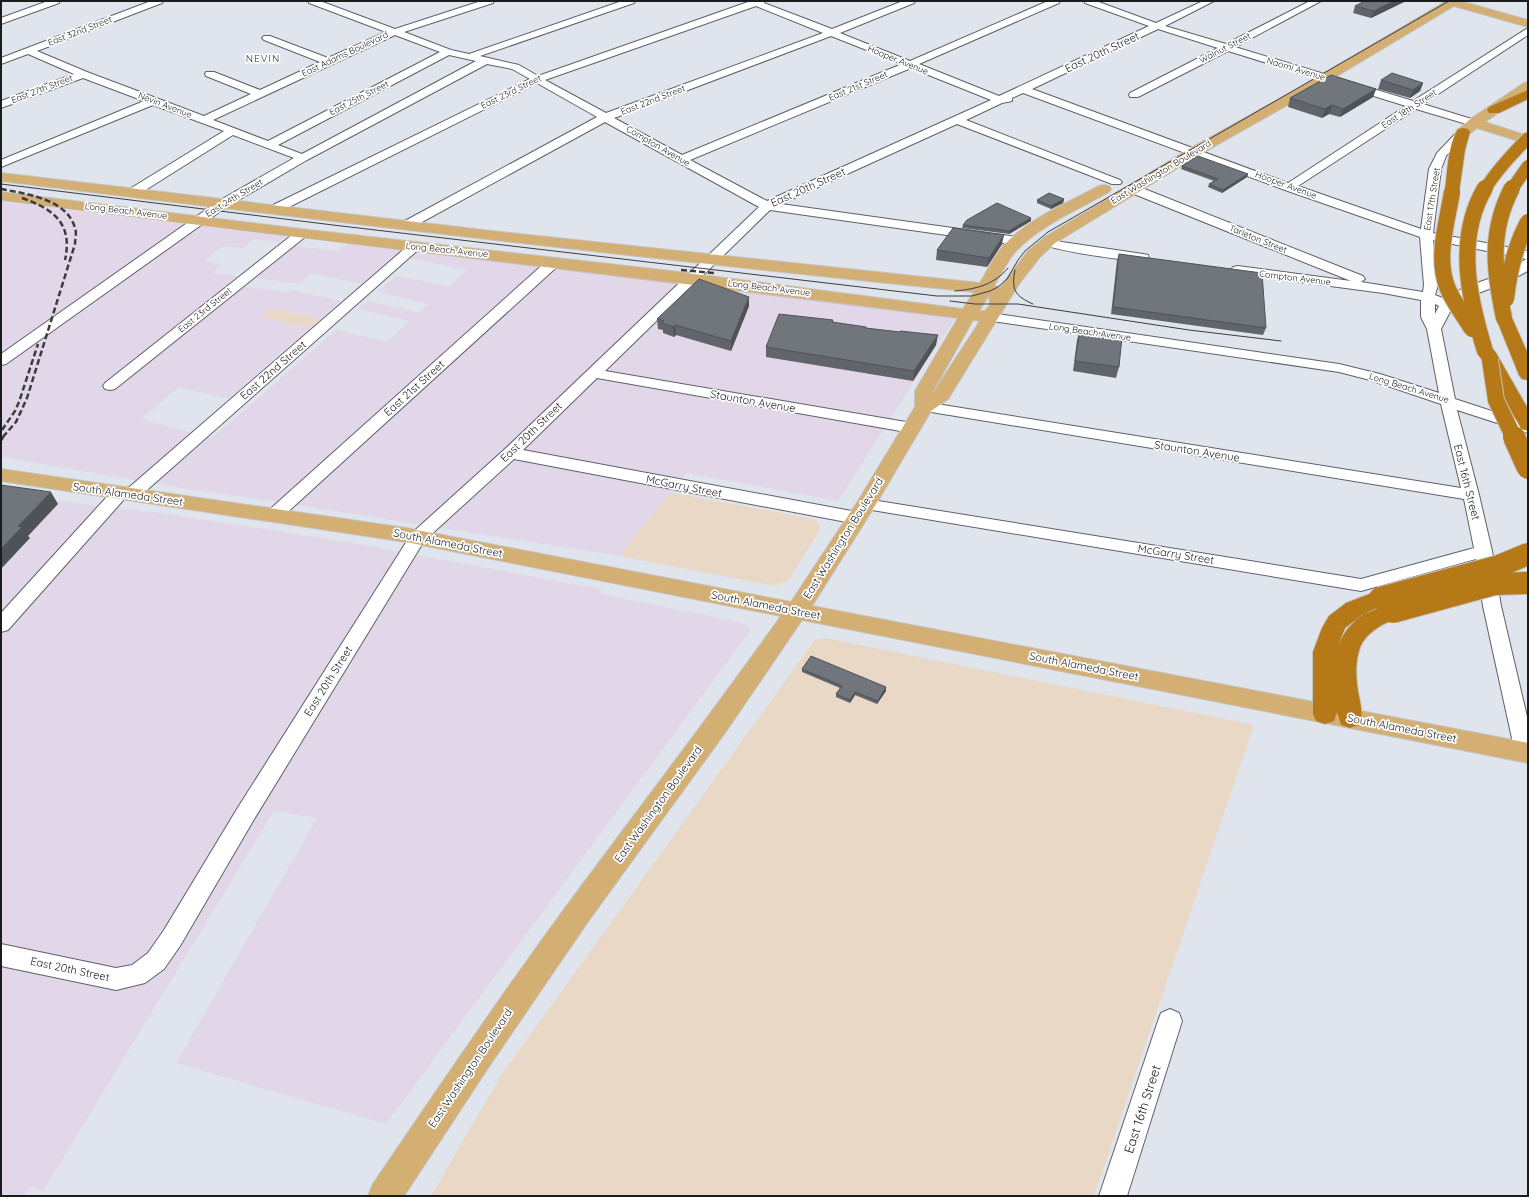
<svg xmlns="http://www.w3.org/2000/svg" width="1529" height="1197" viewBox="0 0 1529 1197" font-family="Quicksand,sans-serif">
	<style>
		.commercial { fill: #e9d8c6 }
		.industrial { fill: #e2d6e9 }
		.lines { fill: none; stroke-linecap: round; stroke-linejoin: round }
		.minor-casing { stroke: #5d6168; stroke-width: 2 }
		.major-casing { stroke: #c4c4c5; stroke-width: 2 }
		.highway-casing { stroke: #c4c4c5; stroke-width: 2 }
		.minor { fill: #fff; fill-rule: evenodd }
		.major { fill: #d3af74; fill-rule: evenodd }
		.highway { fill: #b57918; fill-rule: evenodd }
		.tram { stroke: #3b3c40; stroke-width: 1 }
		.rail-far2 { stroke: #3b3c40; stroke-width: 1.5; stroke-dasharray: 4.5 2.5; stroke-linecap: butt }
		.rail-far1 { stroke: #3b3c40; stroke-width: 2.5; stroke-dasharray: 6 3; stroke-linecap: butt }
		.rail { stroke: #3b3c40; stroke-width: 3; stroke-dasharray: 8 4; stroke-linecap: butt }
		.highway-bridge-far2-casing { stroke: #c4c4c5; stroke-width: 14; stroke-linecap: butt }
		.highway-bridge-far1-casing { stroke: #c4c4c5; stroke-width: 18; stroke-linecap: butt }
		.highway-bridge-casing { stroke: #c4c4c5; stroke-width: 24; stroke-linecap: butt }
		.highway-bridge-far2 { stroke: #b57918; stroke-width: 12 }
		.highway-bridge-far1 { stroke: #b57918; stroke-width: 16 }
		.highway-bridge { stroke: #b57918; stroke-width: 22 }
		.wall { fill: #61656b }
		.shaded-wall { fill: #4f5257 }
		.building { fill: #71757c; stroke: #4f5257 }
		.labels { text-anchor: middle; stroke-width: 3.5; stroke-linejoin: round; paint-order: stroke }
		.far-street-label { font-size: 9px; fill: #1b1c1f; stroke: #fff }
		.far-neighbourhood-label { font-size: 10px; letter-spacing: 1px; fill: #2b2e35; stroke: #fff }
		.street-label { font-size: 11px; fill: #1b1c1f; stroke: #fff }
		.near-street-label { font-size: 13px; fill: #1b1c1f; stroke: #fff }
	</style>
	<rect width="100%" height="100%" fill="#e0e5ed"/>
	<g class="commercial">
		<polygon points="271,308 320,319 310,328 260,317"/>
		<polygon points="670,492 814,519 820,526 816,536 788,581 776,586 619,556"/>
		<polygon points="826,638 1254,725 1094,1196 431,1196 502,1074 814,641 817,639"/>
	</g>
	<g class="industrial">
		<polygon points="1,202 286,236 279,242 254,239 244,248 223,246 204,261 222,264 213,273 237,276 227,285 289,292 292,290 341,301 320,319 271,308 261,317 310,328 228,399 179,387 141,419 212,438 336,330 387,342 409,321 358,309 368,301 419,312 428,304 378,292 396,276 449,286 466,270 394,255 361,284 312,273 300,284 256,278 295,246 338,251 348,243 956,316 838,501 686,473 619,556 279,502 188,489 1,457"/>
		<polygon points="1,494 160,513 347,542 600,589 602,590 600,594 743,623 747,625 750,631 386,1124 176,1063 317,818 274,811 43,1191 29,1187 24,1196 1,1196"/>
	</g>
	<g class="lines">
		<g class="minor-casing">
			<g id="minor">
				<polygon points="48,1 60,1 59,3 1,24 1,18"/>
				<path d="M151 1H163L162 3 37 51 87 72 204 116 251 94 206 76 205 74 206 72H214L260 90 320 62 264 40 262 38 264 36H270L328 58 386 32 309 3 308 1H320L395 29 481 1H494L493 3 404 32 451 50 469 54 622 1H635L634 3 480 56 519 65 538 76 748 2V1H765L764 3 832 29 903 1H915L914 3 840 33 910 61 1048 1H1060L1059 3 919 64 999 96 1149 26 1085 3 1084 1H1096L1156 23 1203 1H1214L1165 26 1226 44 1310 1H1321L1235 47 1413 101 1528 28V35L1423 104 1478 121 1479 123 1478 125H1470L1416 109 1298 186 1421 229 1429 169 1437 153 1459 130H1467L1468 132 1446 156 1441 169 1433 233 1528 251V270L1526 272 1507 282 1463 299 1452 308 1441 329 1455 399 1528 423V433L1457 410 1479 495 1492 551 1501 606 1528 721V759L1525 760 1518 758 1515 752 1483 606 1476 559 1361 591 860 508 858 504 860 500 866 499 1361 579 1474 548 1464 499 919 410 916 407 919 404 924 402 1461 488 1441 404 1370 380 1339 372 985 320 983 317 985 314 990 313 1339 364 1380 374 1439 393 1427 329 1421 317V300L1383 293 1233 273 1231 270 1233 267 1238 266 1351 281 1129 192 1127 189 1129 186H1137L1363 276 1365 279 1361 282 1423 292 1424 285 1420 237 1285 190 1023 93 1012 98V101L1002 103 966 120 1120 180 1122 182 1120 184H1112L957 124 781 204 1017 237 1021 238 1023 241 1021 244 1017 245 770 210 605 371 912 423 917 425 920 428 917 431 912 433 597 378 523 450 857 512 863 514 865 518 863 522 857 524 514 459 424 541 253 821 180 946 164 969 145 983 116 990 1 966V944L116 968 132 965 148 953 164 930 237 809 412 533 505 449 759 207 605 122 411 228H403L401 225 403 222 597 117 537 83 277 213H269L267 210 269 207 530 79 512 69 487 64 307 160 225 208 6 364 1 365V354L217 202 294 158 233 135 136 196H128L126 193 128 190 224 131 153 105 1 167V160L144 101 83 78 1 108V101L74 74 28 54 1 64V58ZM756 6 823 33 606 113 545 80ZM1158 29 1218 48 1130 93 1129 95 1130 97H1138L1228 51 1406 106 1288 183 1032 89ZM395 35 440 52 268 141 213 120ZM831 36 902 64 682 155 614 118ZM449 55 476 61 302 154 278 145ZM911 68 991 100 767 201 690 160ZM1433 240 1526 259 1508 272 1463 288 1445 299 1435 295 1438 285ZM1435 304 1439 306 1435 314Z"/>
				<polygon points="301,230 305,231 307,234 305,237 115,389 110,390 105,389 103,386 105,383 297,231"/>
				<path d="M1047 238 1062 242 1143 254 1148 255 1149 258 1148 261 1143 262C1127 260 1047 251 1041 242L1043 239Z"/>
				<polygon points="415,242 419,243 421,246 419,249 138,498 132,499 126,497 8,630 1,632 1,613 114,489 120,488 126,490 411,243"/>
				<polygon points="554,258 559,259 560,262 559,265 280,519 274,521 268,519 266,515 268,511 549,259"/>
				<polygon points="1170,1009 1179,1013 1182,1021 1127,1196 1099,1196 1158,1021 1161,1013"/>
			</g>
		</g>
		<g class="major-casing">
			<g id="major">
				<path d="M1442 1H1460L1528 20V27L1454 6 1307 94 1199 155 1055 243 1040 257 1019 284 948 399 931 411 876 504 812 606 1528 743V763L802 620 727 730 587 923 488 1068 404 1196H368L373 1184C437 1090 500 996 568 904 639 808 712 713 781 616L406 542 1 481V469L406 528 791 602 858 501 915 407V391L958 318C639 277 320 241 1 200V192L301 229 671 271 963 309 974 292C649 259 325 221 1 181V173L492 231 980 283C987 271 994 257 1003 246 1028 219 1067 203 1099 186L1104 185 1109 186 1111 189 1109 192C1077 210 1041 225 1016 251 1007 261 1001 275 994 285L1000 288 1028 251 1045 237 1189 149 1299 88 1443 3ZM989 295 990 305 985 311H979ZM973 320 980 321 933 393V391Z"/>
				<polygon points="1528,82 1528,92 1485,122 1528,136 1528,144 1477,128 1468,135 1458,135 1456,132 1469,120 1524,83"/>
			</g>
		</g>
		<g class="highway-casing">
			<g id="highway">
				<polygon points="1528,90 1528,99 1499,113 1489,113 1487,110 1489,107"/>
				<path d="M1463 128 1468 129 1470 132 1465 150 1459 192 1457 195 1452 196 1447 195 1445 192C1447 175 1448 144 1458 129Z"/>
				<polygon points="1504,313 1510,314 1512,318 1528,354 1528,380 1522,379 1519,375 1496,318 1498,314"/>
				<polygon points="1487,348 1493,349 1496,353 1528,409 1528,431 1521,429 1519,425 1478,353 1481,349"/>
				<path d="M1380 590 1388 592 1391 598 1388 604 1362 615 1345 628 1337 648C1341 639 1345 631 1352 624 1363 612 1385 602 1401 606L1404 612C1400 620 1394 619 1386 623 1375 628 1362 638 1359 651 1355 664 1356 678 1358 691 1360 703 1364 714 1359 725L1350 728 1341 725 1337 712 1334 721 1325 724 1316 721 1313 714V652L1322 628 1329 616 1346 603Z"/>
			</g>
		</g>
		<use href="#minor" class="minor"/>
		<use href="#major" class="major"/>
		<use href="#highway" class="highway"/>
		<g class="tram">
			<polyline points="1,184 333,225 937,296 972,296 990,291 998,287 1007,279 1018,260 1025,251 1048,232 1449,1"/>
			<path d="M1015 270C1011 290 1015 296 1033 304"/>
			<path d="M955 291C976 289 994 285 1008 268"/>
			<polyline points="950,301 975,304 1018,304 1189,330 1281,341"/>
		</g>
		<polyline class="rail-far2" points="1,189 3,189"/>
		<g class="rail-far1">
			<path d="M1 189C27 194 67 199 75 228 77 233 75 239 75 244L27 398 16 422 2 438"/>
			<path d="M22 198C54 209 73 224 65 260"/>
			<polyline points="681,270 714,273"/>
			<polyline points="2,430 15,411 19,402 38,344"/>
		</g>
		<polyline class="rail" points="1,440 3,437"/>
		<g class="highway-bridge-far2-casing">
			<g id="highway-bridge-far2">
				<path d="M1485 189C1497 170 1512 154 1528 138"/>
				<polyline points="1512,189 1528,166"/>
			</g>
		</g>
		<g class="highway-bridge-far1-casing">
			<g id="highway-bridge-far1">
				<path d="M1452 192C1447 223 1435 259 1448 289 1454 303 1464 316 1472 329"/>
				<path d="M1506 299C1509 272 1515 246 1528 222"/>
				<path d="M1504 318C1494 271 1489 232 1512 188"/>
				<path d="M1485 351C1469 299 1455 239 1485 188"/>
				<polyline points="1490,360 1496,400 1514,438"/>
			</g>
		</g>
		<g class="highway-bridge-casing">
			<g id="highway-bridge">
				<polyline points="1514,437 1528,468"/>
				<polyline points="1380,598 1499,566 1528,554"/>
				<polyline points="1393,612 1495,584 1528,583"/>
			</g>
		</g>
		<use href="#highway-bridge-far2" class="highway-bridge-far2"/>
		<use href="#highway-bridge-far1" class="highway-bridge-far1"/>
		<use href="#highway-bridge" class="highway-bridge"/>
	</g>
	<g class="wall">
		<polygon points="1406,1 1371,18 1353,13 1355,6"/>
		<polygon points="1381,80 1423,83 1420,91 1410,98 1378,89"/>
		<polygon points="1376,89 1373,97 1340,117 1329,114 1322,118 1288,107 1290,98"/>
		<polygon points="1182,166 1248,174 1247,177 1222,193 1208,187 1209,184 1214,181 1181,169"/>
		<polygon points="1064,199 1063,203 1051,209 1037,203 1037,200"/>
		<polygon points="1031,218 1031,221 1009,234 962,228 963,225"/>
		<polygon points="1002,244 987,267 936,260 937,250"/>
		<polygon points="1119,254 1266,328 1263,335 1111,314 1117,260"/>
		<polygon points="749,306 731,351 676,335 674,337 663,333 663,330 658,329 657,319"/>
		<polygon points="833,320 833,322 866,328 936,345 913,381 766,357 766,347"/>
		<polygon points="1080,330 1119,367 1116,378 1073,371 1077,340"/>
		<polygon points="802,669 886,691 877,704 855,695 850,703 836,697 836,694 840,688 802,672"/>
	</g>
	<g class="shaded-wall">
		<polygon points="1394,1 1406,1 1371,18 1374,11"/>
		<polygon points="1423,83 1420,91 1410,98 1413,90"/>
		<polygon points="1376,89 1373,97 1340,117 1343,109"/>
		<polygon points="1332,105 1329,114 1322,118 1325,109"/>
		<polygon points="1248,174 1247,177 1222,193 1223,190"/>
		<polygon points="1064,199 1063,203 1051,209 1051,206"/>
		<polygon points="1031,218 1031,221 1009,234 1009,231"/>
		<polygon points="1004,235 1002,244 987,267 989,258"/>
		<polygon points="749,297 749,306 731,351 731,341"/>
		<polygon points="675,325 676,335 674,337 673,327"/>
		<polygon points="938,335 936,345 913,381 914,371"/>
		<polygon points="51,492 58,504 28,536 30,538 1,569 1,549 18,526"/>
		<polygon points="886,687 886,691 877,704 878,701"/>
		<polygon points="855,692 855,695 850,703 850,700"/>
	</g>
	<g class="building">
		<polygon points="1365,1 1394,1 1374,11 1355,6"/>
		<polygon points="1392,73 1423,83 1413,90 1381,80"/>
		<polygon points="1331,75 1376,89 1343,109 1332,105 1325,109 1290,98"/>
		<polygon points="1198,156 1248,174 1223,190 1209,184 1218,179 1182,166"/>
		<polygon points="1049,193 1064,199 1051,206 1037,200"/>
		<polygon points="997,203 1031,218 1009,231 963,225 967,220"/>
		<polygon points="953,228 1004,235 989,258 937,250"/>
		<polygon points="1119,254 1262,273 1266,328 1113,307"/>
		<polygon points="699,279 749,297 731,341 675,325 673,327 662,323 664,321 657,319"/>
		<polygon points="779,314 833,320 832,322 866,327 866,328 900,332 900,331 938,335 914,371 766,347"/>
		<polygon points="1080,330 1122,336 1119,367 1075,361"/>
		<polygon points="1,485 51,492 18,526 22,527 1,549"/>
		<polygon points="811,656 886,687 878,701 855,692 850,700 836,694 842,686 802,669"/>
	</g>
	<g class="labels">
		<g class="far-street-label">
			<text transform="translate(80 31) rotate(-21)" y="3">East 32nd Street</text>
			<text transform="translate(1225 48) rotate(-27)" y="3">Walnut Street</text>
			<text transform="translate(345 54) rotate(-25)" y="3">East Adams Boulevard</text>
			<text transform="translate(898 60) rotate(22)" y="3">Hooper Avenue</text>
			<text transform="translate(1296 69) rotate(17)" y="3">Naomi Avenue</text>
			<text transform="translate(858 86) rotate(-23)" y="3">East 21st Street</text>
			<text transform="translate(42 89) rotate(-21)" y="3">East 27th Street</text>
			<text transform="translate(511 92) rotate(-26)" y="3">East 23rd Street</text>
			<text transform="translate(359 98) rotate(-27)" y="3">East 25th Street</text>
			<text transform="translate(653 100) rotate(-21)" y="3">East 22nd Street</text>
			<text transform="translate(165 105) rotate(21)" y="3">Nevin Avenue</text>
			<text transform="translate(1409 109) rotate(-33)" y="3">East 18th Street</text>
			<text transform="translate(658 146) rotate(30)" y="3">Compton Avenue</text>
			<text transform="translate(1161 172) rotate(-31)" y="3">East Washington Boulevard</text>
			<text transform="translate(1286 185) rotate(20)" y="3">Hooper Avenue</text>
			<text transform="translate(234 198) rotate(-31)" y="3">East 24th Street</text>
			<text transform="translate(1432 199) rotate(-81)" y="3">East 17th Street</text>
			<text transform="translate(126 211) rotate(7)" y="3">Long Beach Avenue</text>
			<text transform="translate(1258 239) rotate(22)" y="3">Tarleton Street</text>
			<text transform="translate(447 250) rotate(6)" y="3">Long Beach Avenue</text>
			<text transform="translate(1295 278) rotate(7)" y="3">Compton Avenue</text>
			<text transform="translate(769 288) rotate(7)" y="3">Long Beach Avenue</text>
			<text transform="translate(205 310) rotate(-39)" y="3">East 23rd Street</text>
			<text transform="translate(1090 332) rotate(8)" y="3">Long Beach Avenue</text>
			<text transform="translate(1409 388) rotate(17)" y="3">Long Beach Avenue</text>
		</g>
		<g class="far-neighbourhood-label">
			<text x="263" y="62">NEVIN</text>
		</g>
		<g class="street-label">
			<text transform="translate(1102 52) rotate(-25)" y="4">East 20th Street</text>
			<text transform="translate(808 187) rotate(-24)" y="4">East 20th Street</text>
			<text transform="translate(273 370) rotate(-41)" y="4">East 22nd Street</text>
			<text transform="translate(414 388) rotate(-42)" y="4">East 21st Street</text>
			<text transform="translate(753 401) rotate(10)" y="4">Staunton Avenue</text>
			<text transform="translate(531 432) rotate(-44)" y="4">East 20th Street</text>
			<text transform="translate(1197 451) rotate(9)" y="4">Staunton Avenue</text>
			<text transform="translate(1467 482) rotate(76)" y="4">East 16th Street</text>
			<text transform="translate(684 486) rotate(11)" y="4">McGarry Street</text>
			<text transform="translate(128 494) rotate(8)" y="4">South Alameda Street</text>
			<text transform="translate(843 538) rotate(-58)" y="4">East Washington Boulevard</text>
			<text transform="translate(448 543) rotate(11)" y="4">South Alameda Street</text>
			<text transform="translate(1176 554) rotate(9)" y="4">McGarry Street</text>
			<text transform="translate(766 605) rotate(11)" y="4">South Alameda Street</text>
			<text transform="translate(1084 666) rotate(11)" y="4">South Alameda Street</text>
			<text transform="translate(328 681) rotate(-58)" y="4">East 20th Street</text>
			<text transform="translate(1402 728) rotate(11)" y="4">South Alameda Street</text>
			<text transform="translate(658 804) rotate(-54)" y="4">East Washington Boulevard</text>
			<text transform="translate(70 969) rotate(12)" y="4">East 20th Street</text>
			<text transform="translate(470 1068) rotate(-56)" y="4">East Washington Boulevard</text>
		</g>
		<g class="near-street-label">
			<text transform="translate(1142 1109) rotate(-72)" y="5">East 16th Street</text>
		</g>
	</g>
	<rect width="1529" height="1197" fill="none" stroke="#1b1c1f" stroke-width="4"/>
</svg>
